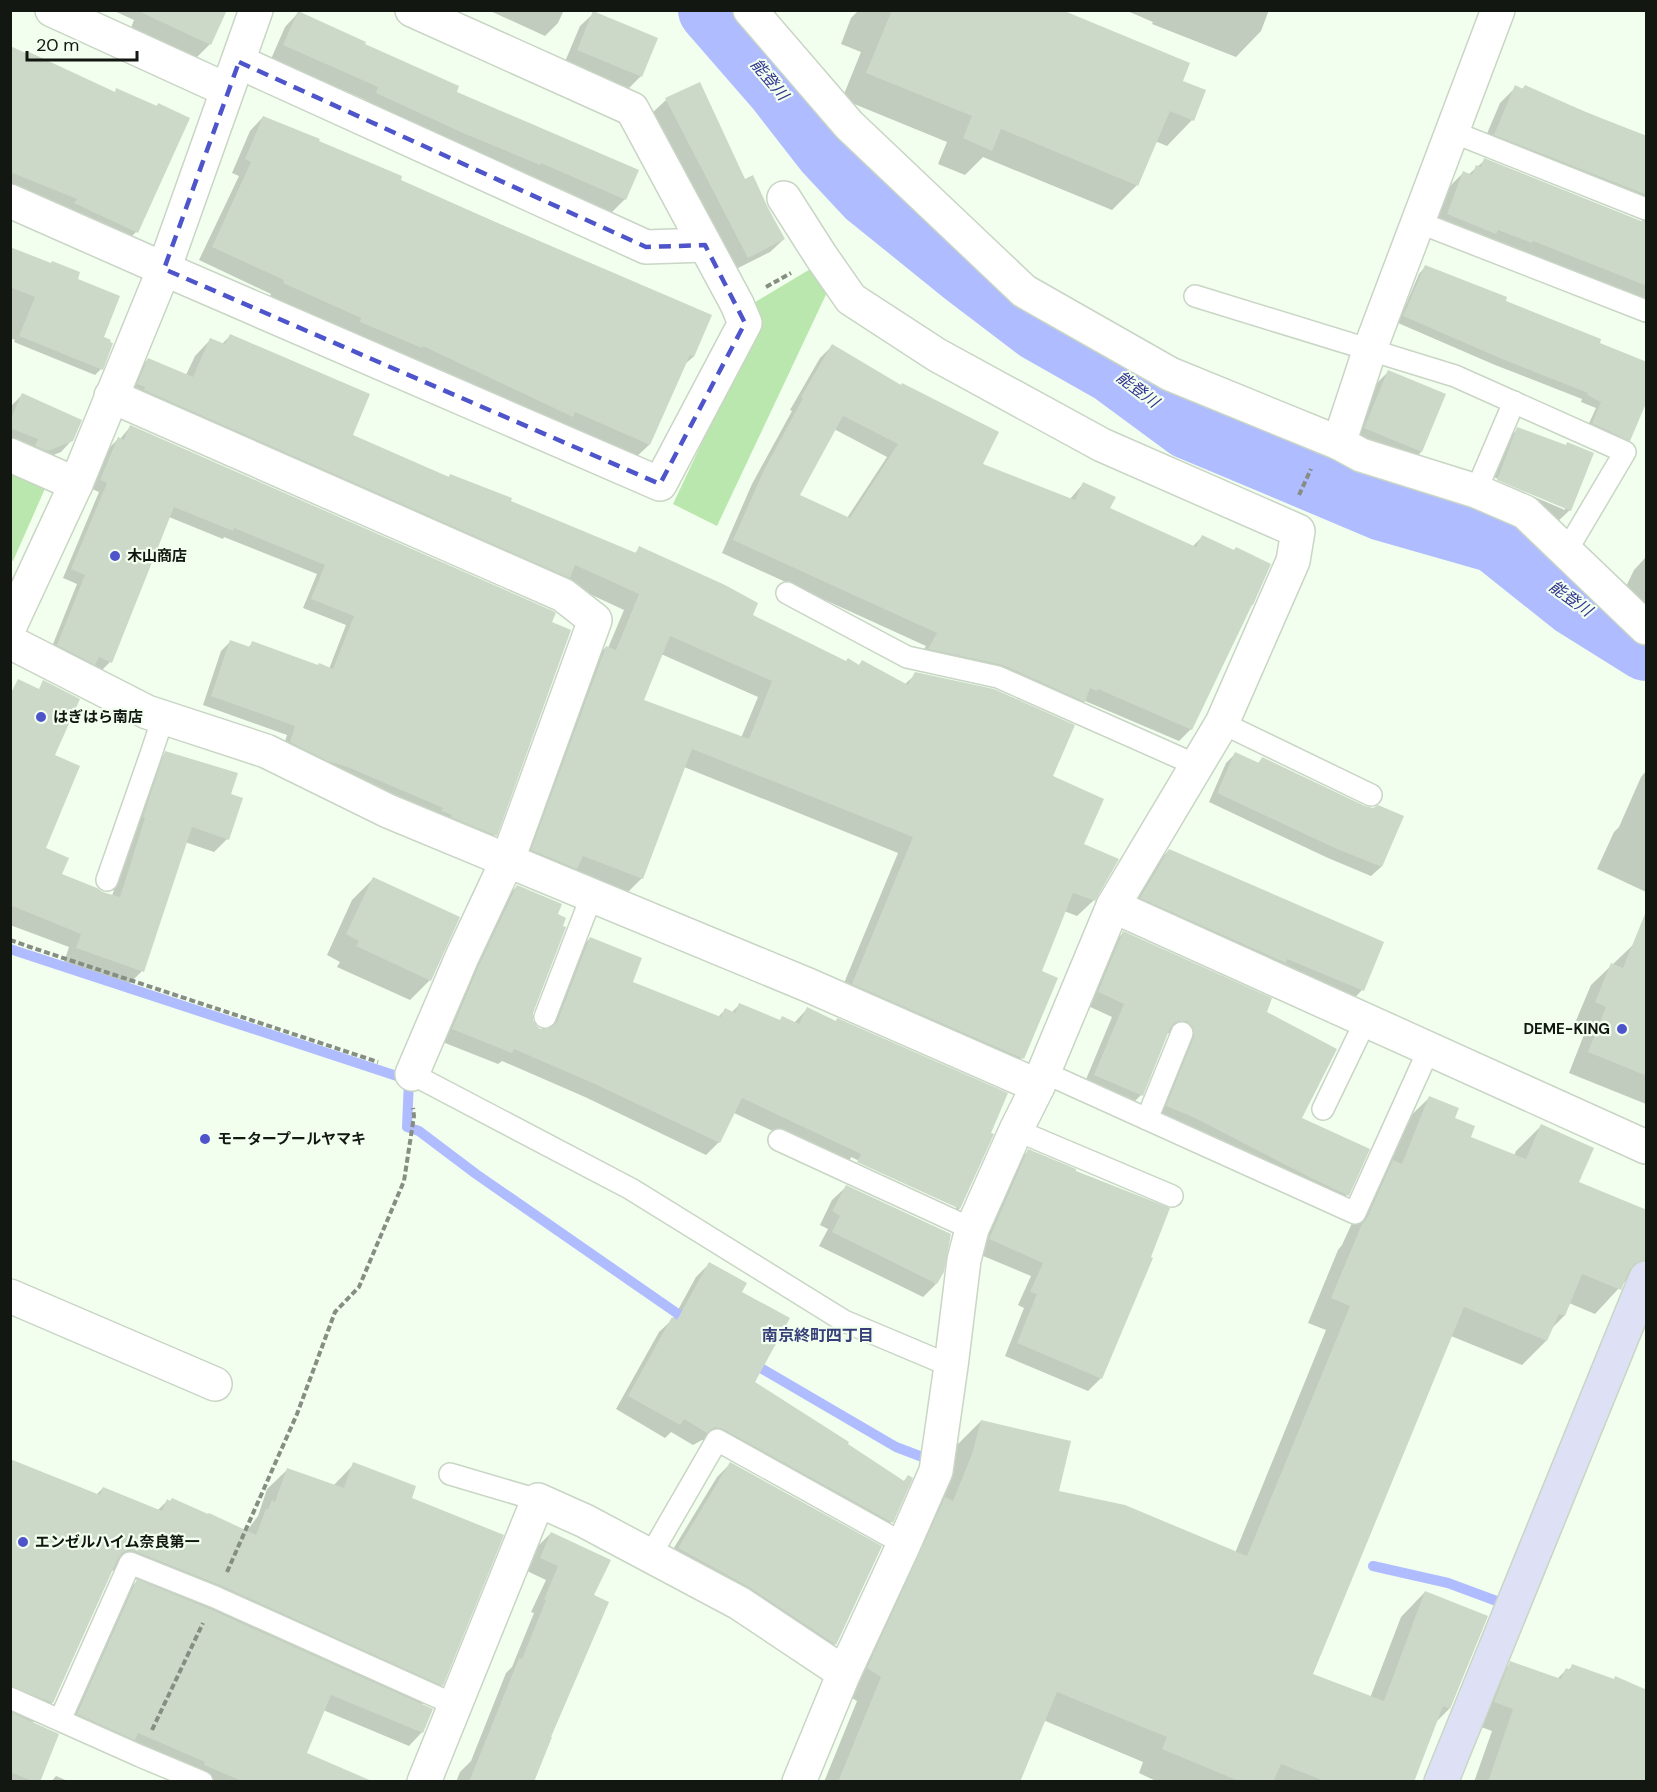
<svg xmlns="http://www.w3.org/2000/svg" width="1657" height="1792" viewBox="0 0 1657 1792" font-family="'DM Sans','Noto Sans JP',sans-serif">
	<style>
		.green { fill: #b9e7ad }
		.shadow { fill: #0003; fill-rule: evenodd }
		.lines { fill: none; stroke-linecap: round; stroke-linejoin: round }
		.stream { stroke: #afbcff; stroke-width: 10 }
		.river { stroke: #afbcff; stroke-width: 66 }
		.building { fill: #ccd9c9; fill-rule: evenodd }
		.lane-casing { stroke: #c9d5c5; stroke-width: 24 }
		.street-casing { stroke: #c9d5c5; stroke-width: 36 }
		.secondary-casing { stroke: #c9d5c5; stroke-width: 36 }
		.path { stroke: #868e83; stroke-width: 4; stroke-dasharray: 6 3; stroke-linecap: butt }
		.lane { stroke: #fff; stroke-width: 21 }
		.street { stroke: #fff; stroke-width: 33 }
		.secondary { stroke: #dee1f5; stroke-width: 33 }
		.marked { fill: none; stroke: #4e55cb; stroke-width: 4.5; stroke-dasharray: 12 8; stroke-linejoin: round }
		.poi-dot { fill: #4e55cb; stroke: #f2feee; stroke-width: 2 }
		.labels { text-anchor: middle; stroke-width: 4.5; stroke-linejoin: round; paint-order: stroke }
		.poi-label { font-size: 15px; font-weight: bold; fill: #131712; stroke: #f2feee; text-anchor: start }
		.water-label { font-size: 16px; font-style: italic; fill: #313390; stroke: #f2feee }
		.neighbourhood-label { font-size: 16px; font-weight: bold; fill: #373f7a; stroke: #f2feee }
	</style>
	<rect width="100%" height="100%" fill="#f2feee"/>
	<g class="green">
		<polygon points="817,265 831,284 717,526 673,504 760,320 752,304"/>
		<polygon points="11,468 47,484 13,561 11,560"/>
	</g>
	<g class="shadow">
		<polygon points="112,10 225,10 210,44 196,58 131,28 134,20"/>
		<polygon points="488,10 564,10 558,23 545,36"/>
		<polygon points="859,10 1058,10 1181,81 1204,91 1192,120 1167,146 1155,141 1137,185 1112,210 983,157 965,175 938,164 947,142 842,99 861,52 841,44 851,18"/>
		<polygon points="1125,10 1269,10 1261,31 1236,57 1152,24 1153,22"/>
		<polygon points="298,13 363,45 455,93 625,199 611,213 363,106 366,100 271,59 285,27"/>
		<polygon points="594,13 641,76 627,90 564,64 580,26"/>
		<polygon points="10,48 114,94 156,107 158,104 136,232 123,245 10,190"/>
		<polygon points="1525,86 1646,138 1646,303 1432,229 1447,189 1463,173 1468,175 1485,160 1643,223 1641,217 1480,150 1500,103 1516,87 1521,90"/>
		<polygon points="666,100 744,181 784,239 770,252 734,270 652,113"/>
		<polygon points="263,117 399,180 710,316 693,357 683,366 649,445 635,458 270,296 271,294 199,260 239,176 232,173 250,131"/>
		<polygon points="10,249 50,265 76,280 102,337 101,369 95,375 14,342 15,340 10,338"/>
		<polygon points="1425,267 1598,343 1629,440 1623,446 1586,430 1596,408 1581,402 1582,399 1495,365 1398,323 1419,274"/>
		<path d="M230 336 351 436 448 478 450 476 634 554 640 548 751 615 845 663 858 666 862 662 904 685 916 674 1051 777 1082 845 1117 859 1093 901 1077 916 1064 911 1040 972 1056 979 1022 1058 1006 1074 837 1000 898 853 684 767 642 878 626 894 516 866 590 663 606 647 608 648 624 610 564 582 129 406 133 375 148 359 186 375 195 356 210 340 222 344ZM661 654 758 697 741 738 642 701Z"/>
		<path d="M833 345 981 465 1070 499 1083 484 1108 509 1192 547 1202 537 1191 729 1179 741 1085 701 1071 713 917 661 926 646 722 553 752 484 792 411 790 410 820 358ZM834 429 887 457 847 518 798 496Z"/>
		<polygon points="1388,372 1421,452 1408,465 1352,442 1375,385"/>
		<polygon points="22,395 72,440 61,452 36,462 10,443 10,407"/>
		<polygon points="130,427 554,614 495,835 486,844 282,751 287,735 203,705 221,651 230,642 248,648 253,642 318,666 329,669 346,625 303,608 317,574 224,537 223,539 169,517 110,662 101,671 49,654 77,584 63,578 99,492 92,489 109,448 118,439 120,439"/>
		<polygon points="1518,429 1570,510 1556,523 1484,493 1490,478 1565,510 1565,506 1491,476 1504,442"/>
		<polygon points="1646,557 1646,621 1616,607 1634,570"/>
		<polygon points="166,753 229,795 227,839 214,852 185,842 142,971 129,984 64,962 69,947 10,925 10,762 44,849 60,874 112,896 152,766"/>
		<polygon points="1235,754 1257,764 1262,759 1365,808 1402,817 1381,867 1371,876 1328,858 1209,802 1226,763"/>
		<polygon points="1646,771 1646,892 1597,869 1614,832 1619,827 1641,777"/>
		<polygon points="1169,850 1362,990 1345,1008 1124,915 1152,868"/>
		<polygon points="373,879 430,980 410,1000 337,967 340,962 327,955 352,900"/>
		<path d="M517 886 531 1020 539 1030 547 1031 578 951 590 938 631 983 717 1018 725 1010 731 1013 739 1005 779 1022 794 1023 807 1009 992 1135 959 1209 947 1221 850 1167 734 1113 719 1142 706 1155 585 1097 502 1061 498 1064 440 1041 505 899ZM851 1157 956 1206V1209L850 1160Z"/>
		<polygon points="1123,933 1265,1012 1300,1118 1368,1150 1347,1195 1334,1208 1154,1119 1174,1034 1167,1033 1141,1095 1128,1108 1082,1089 1112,1017 1086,1005 1110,946"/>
		<polygon points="1634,944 1646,949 1646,1104 1569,1073 1587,1027 1575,1023 1591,985"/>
		<polygon points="1429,1098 1453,1119 1469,1138 1514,1156 1516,1151 1541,1126 1577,1182 1646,1259 1595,1314 1569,1303 1564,1316 1552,1328 1546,1341 1522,1365 1451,1336 1311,1675 1370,1698 1401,1617 1425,1592 1486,1617 1449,1709 1435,1723 1412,1782 1158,1782 1139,1773 1143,1762 1043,1720 1018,1782 824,1782 857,1701 843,1693 948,1480 956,1446 981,1421 1057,1492 1235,1553 1326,1330 1308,1323 1338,1250 1342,1245 1369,1186 1404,1122"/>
		<polygon points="1028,1151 1101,1378 1088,1391 1005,1356 1024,1308 1018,1305 1031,1276 976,1253 1015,1164"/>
		<polygon points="846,1187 936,1284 923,1297 819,1246 828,1229 820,1225 832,1200"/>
		<polygon points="709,1264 740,1293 753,1382 903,1482 908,1477 911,1478 891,1522 878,1535 710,1441 702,1440 693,1445 671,1432 665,1438 616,1409 659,1332 673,1319 696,1277"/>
		<polygon points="10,1461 96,1495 103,1488 157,1511 167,1501 246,1532 258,1516 267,1489 287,1470 333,1486 354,1464 410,1499 442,1685 421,1705 422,1732 409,1746 323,1710 305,1754 372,1782 200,1782 65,1727 124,1594 138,1580 111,1570 52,1703 32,1723 38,1782 10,1782"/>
		<polygon points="730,1464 880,1547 835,1644 822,1657 666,1561 717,1477"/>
		<polygon points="551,1533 592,1596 531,1782 456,1782 460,1772 471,1761 506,1673 512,1667 534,1613 531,1612 546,1580 527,1571 538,1546"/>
		<polygon points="1511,1663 1557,1679 1566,1670 1568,1670 1573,1666 1646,1782 1474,1782 1492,1731 1473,1724 1489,1685"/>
		<polygon points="56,1776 70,1782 51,1782"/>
	</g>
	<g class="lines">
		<g class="stream">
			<polyline points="10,949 409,1080 407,1127 419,1131 476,1174 691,1323"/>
			<polyline points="752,1363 896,1447 925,1458"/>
			<polyline points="1373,1566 1448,1583 1502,1603"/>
		</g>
		<polyline class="river" points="711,10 778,87 827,150 868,194 967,274 1038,328 1112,370 1188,426 1383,508 1495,540 1574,603 1646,648"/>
	</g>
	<g class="building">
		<polygon points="136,10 227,10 211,45"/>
		<polygon points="892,10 1062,10 1190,63 1183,81 1206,90 1194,121 1170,111 1138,186 1001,129 992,151 963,138 972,116 866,73"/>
		<polygon points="298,11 366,42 365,44 459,86 457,92 639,170 626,200 541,163 540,165 463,133 376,93 378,87 283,45"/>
		<polygon points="593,11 658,38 642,77 577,50"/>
		<polygon points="10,46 28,54 29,52 115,92 116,88 157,106 158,103 190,118 138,233 74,203 77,199 10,172"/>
		<polygon points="700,82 745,179 753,175 768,208 785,239 748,258 665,98"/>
		<polygon points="1515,85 1523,89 1525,85 1583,111 1647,136 1647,195 1494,135"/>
		<polygon points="263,116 320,139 319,141 402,176 401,180 495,222 712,315 694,357 690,355 650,445 575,412 573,417 423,346 422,348 360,322 361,318 283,283 284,280 212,247 251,162 245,159"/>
		<polygon points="1484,158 1641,221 1647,222 1647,286 1533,241 1532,243 1498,230 1496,234 1447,214 1463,171 1472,175 1476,165 1481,167"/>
		<polygon points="10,247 51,263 52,261 80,272 78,279 120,296 104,337 111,340 110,342 113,343 103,370 19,336 35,297 10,287"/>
		<polygon points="1425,265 1507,297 1506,301 1601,339 1600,343 1647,362 1647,401 1630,441 1592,423 1601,402 1587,395 1588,393 1502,359 1403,316"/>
		<path d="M230 334 370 394 353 435 449 477 450 474 512 498 511 501 636 553 639 546 725 585 758 603 753 615 846 661 848 658 859 665 862 660 908 685 915 672 994 689 1075 725 1053 776 1104 799 1084 844 1119 859 1095 901 1073 893 1042 971 1058 978 1024 1059 852 984 913 837 692 749 643 879 583 856 577 869 531 850 606 646 616 650 639 594 575 565 570 578 144 390 145 387 137 384 148 358 193 377 210 338 225 344ZM670 636 772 681 749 739 644 700Z"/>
		<path d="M832 344 901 385 902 383 999 432 983 464 1075 500 1083 482 1116 497 1110 508 1196 547 1202 535 1234 550 1236 547 1271 564 1253 605H1252L1192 730 1098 689 1097 691 1090 688 1085 702 1003 665 928 649 937 633 733 540 764 470 803 398 801 397ZM843 416 898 444 850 518 800 495Z"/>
		<polygon points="1388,370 1446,394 1422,452 1364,428"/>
		<polygon points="22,393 82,420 73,441 48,451 35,446 38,439 10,428 10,421"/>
		<polygon points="130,425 553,611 556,613 552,622 571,630 497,836 451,817 452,815 441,811 443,808 350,768 328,761 290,742 295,726 211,696 230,640 250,647 252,641 318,665 319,663 333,669 354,616 311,599 325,565 234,528 233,531 174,507 112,663 99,657 95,665 57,645 85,575 71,569 107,483 100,480 118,437 124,440"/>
		<polygon points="1517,427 1566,445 1567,442 1594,453 1571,511 1497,480"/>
		<polygon points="18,679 39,689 43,680 80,699 55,755 80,766 46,848 69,858 62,874 97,888 102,892 120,897 145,818 143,817 165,751 238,773 231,794 243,798 229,840 192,827 144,972 76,948 81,934 10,905 10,695"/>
		<polygon points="1235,752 1259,763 1262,757 1365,806 1373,808 1378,805 1404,816 1382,867 1337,849 1217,793"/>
		<polygon points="1169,849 1384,942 1364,991 1287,959 1286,963 1140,898"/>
		<polygon points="373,877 460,917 431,981 356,946 359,941 346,934"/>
		<polygon points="517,885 562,904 558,914 566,918 563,926 566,927 533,1013 533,1020 536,1025 540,1029 548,1029 553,1026 557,1022 590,937 642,958 633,982 721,1017 725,1008 735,1013 739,1003 780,1020 782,1016 799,1024 807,1007 836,1021 837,1018 1008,1093 991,1133 994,1134 960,1209 857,1162 861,1154 742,1098 720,1143 597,1085 514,1049 512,1053 452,1029 479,965"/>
		<polygon points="1645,914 1647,914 1647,1076 1588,1052 1606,1007 1595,1002 1611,963 1623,968"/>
		<polygon points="1123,931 1272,998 1267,1012 1337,1049 1302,1118 1370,1149 1349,1196 1309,1177 1193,1117 1166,1106 1194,1037 1194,1031 1192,1026 1187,1021 1180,1021 1174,1023 1170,1028 1143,1096 1094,1075 1124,1004 1098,992"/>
		<polygon points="1429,1096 1459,1108 1455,1118 1475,1126 1471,1137 1526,1159 1541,1124 1594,1148 1579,1182 1647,1210 1647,1260 1634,1264 1629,1271 1621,1290 1582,1274 1565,1316 1559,1314 1547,1341 1464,1307 1313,1674 1384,1701 1425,1591 1488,1616 1450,1709 1443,1706 1414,1782 1327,1782 1281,1764 1273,1782 1241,1782 1162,1749 1167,1737 1057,1692 1020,1782 838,1782 881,1677 867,1668 945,1497 953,1501 972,1454 981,1420 1071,1441 1059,1491 1125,1505 1247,1556 1350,1306 1331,1298 1362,1224 1367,1218 1393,1160 1402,1164"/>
		<polygon points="1028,1149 1076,1169 1076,1171 1170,1208 1151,1257 1153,1258 1102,1379 1017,1343 1037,1294 1030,1292 1043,1263 989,1239"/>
		<polygon points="846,1185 951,1234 944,1272 937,1284 832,1232 840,1216 832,1211"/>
		<polygon points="709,1262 747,1283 742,1292 790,1318 755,1382 849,1442 848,1444 904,1481 908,1475 913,1478 893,1523 723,1429 716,1427 711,1429 707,1433 684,1419 680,1425 628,1396 672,1317 677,1320"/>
		<polygon points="10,1459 100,1495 103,1487 162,1511 167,1499 170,1501 172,1498 208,1514 209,1513 256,1535 266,1509 268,1509 272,1500 275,1502 287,1468 344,1488 353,1462 416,1486 412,1498 504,1535 443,1686 220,1585 135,1551 129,1550 123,1552 118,1558 53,1703 10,1686"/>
		<polygon points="730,1462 882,1546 836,1645 749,1587 678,1548"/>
		<polygon points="551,1532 611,1560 594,1595 609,1602 551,1737 552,1737 534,1782 469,1782 519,1658 522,1659 546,1600 544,1599 558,1566 540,1558"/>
		<polygon points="137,1579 210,1609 433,1709 423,1733 331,1695 307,1753 374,1782 244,1782 204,1765 205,1762 138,1733 135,1740 77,1714"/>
		<polygon points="1510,1661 1561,1679 1566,1668 1570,1670 1572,1664 1614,1679 1615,1676 1647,1690 1647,1782 1488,1782 1513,1709 1494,1702"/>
		<polygon points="10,1712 59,1734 40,1782 35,1782 10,1772"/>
	</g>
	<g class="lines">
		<g class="lane-casing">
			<g id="lane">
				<polyline points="1453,132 1646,209"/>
				<polyline points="1418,222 1646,311"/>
				<polyline points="1195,296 1455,376 1625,452 1567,550"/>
				<polyline points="1476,491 1514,402"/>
				<polyline points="787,593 907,657 998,677 1196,765"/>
				<polyline points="1222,723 1371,795"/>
				<polyline points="107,880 150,757 163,718"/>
				<polyline points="545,1017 592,895"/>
				<polyline points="1043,1072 1355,1213 1429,1049"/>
				<polyline points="412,1074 631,1189 844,1321 951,1366"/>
				<polyline points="1323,1109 1366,1020"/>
				<polyline points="1147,1119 1182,1033"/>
				<polyline points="1016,1130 1172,1196"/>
				<polyline points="779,1140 972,1229"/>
				<polyline points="450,1474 538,1500"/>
				<polyline points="650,1556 717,1440 904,1544"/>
				<polyline points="10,1698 140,1756 202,1782"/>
				<polyline points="60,1720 130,1563 215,1597 455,1705"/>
			</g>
		</g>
		<g class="street-casing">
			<g id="street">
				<polyline points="52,10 227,90"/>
				<polyline points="750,10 849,125 1024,291 1170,374 1339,443 1361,455 1476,491 1525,512 1646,628"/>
				<polyline points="239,62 646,247 705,245"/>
				<polyline points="784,198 821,256 851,299 937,355 1102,445 1298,531 1293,561 1222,723 1113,906 1038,1086 1016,1130 972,1229 964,1260 951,1366 936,1471 904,1544 844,1673 799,1782"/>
				<polyline points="10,201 164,269 660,484 745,323 737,304 632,109 412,10"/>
				<polyline points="111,396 563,595 595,620 508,859 462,957 412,1074"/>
				<polyline points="1339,443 1370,349 1498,10"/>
				<polyline points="10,455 76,484"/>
				<polyline points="10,626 76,484 164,269 256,10"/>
				<polyline points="10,642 147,712 266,751 388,811 808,985 1038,1086"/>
				<polyline points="1113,906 1646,1147"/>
				<polyline points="10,1296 215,1384"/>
				<polyline points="424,1782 538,1500 585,1521 739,1603 844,1673"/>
			</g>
		</g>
		<g class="secondary-casing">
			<polyline id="secondary" points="1441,1782 1646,1278"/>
		</g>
		<g class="path">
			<polyline points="766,287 791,273"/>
			<polyline points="1299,495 1311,469"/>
			<polyline points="10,940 30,947 378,1062"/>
			<polyline points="227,1572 297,1414 335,1312 359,1287 404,1181 414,1116 413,1108"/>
			<polyline points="152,1730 203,1623"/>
		</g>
		<use href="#lane" class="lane"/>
		<use href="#street" class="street"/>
		<use href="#secondary" class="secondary"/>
	</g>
	<path class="marked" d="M239 62 646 247 705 245 745 323 660 484 164 269Z"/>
	<g class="poi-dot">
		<circle cx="115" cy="556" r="6"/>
		<circle cx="41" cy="717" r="6"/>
		<circle cx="1622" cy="1029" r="6"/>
		<circle cx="205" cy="1139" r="6"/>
		<circle cx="23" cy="1542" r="6"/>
	</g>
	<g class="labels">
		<g class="poi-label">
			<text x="127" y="561">木山商店</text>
			<text x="53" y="722">はぎはら南店</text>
			<text x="1610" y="1034" text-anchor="end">DEME-KING</text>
			<text x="217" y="1144">モータープールヤマキ</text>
			<text x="35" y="1547">エンゼルハイム奈良第一</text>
		</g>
		<g class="water-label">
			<text transform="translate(770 79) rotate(50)" y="6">能登川</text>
			<text transform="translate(1138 389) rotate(37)" y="6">能登川</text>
			<text transform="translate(1571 598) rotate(36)" y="6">能登川</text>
		</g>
		<g class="neighbourhood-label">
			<text x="818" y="1341">南京終町四丁目</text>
		</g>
	</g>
	<rect width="1657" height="1792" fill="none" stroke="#131712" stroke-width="24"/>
	<path d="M27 51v9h110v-9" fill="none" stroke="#131712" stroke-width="3"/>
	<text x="36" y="51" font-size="18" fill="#131712" stroke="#f2feee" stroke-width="4.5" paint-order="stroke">20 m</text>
</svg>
